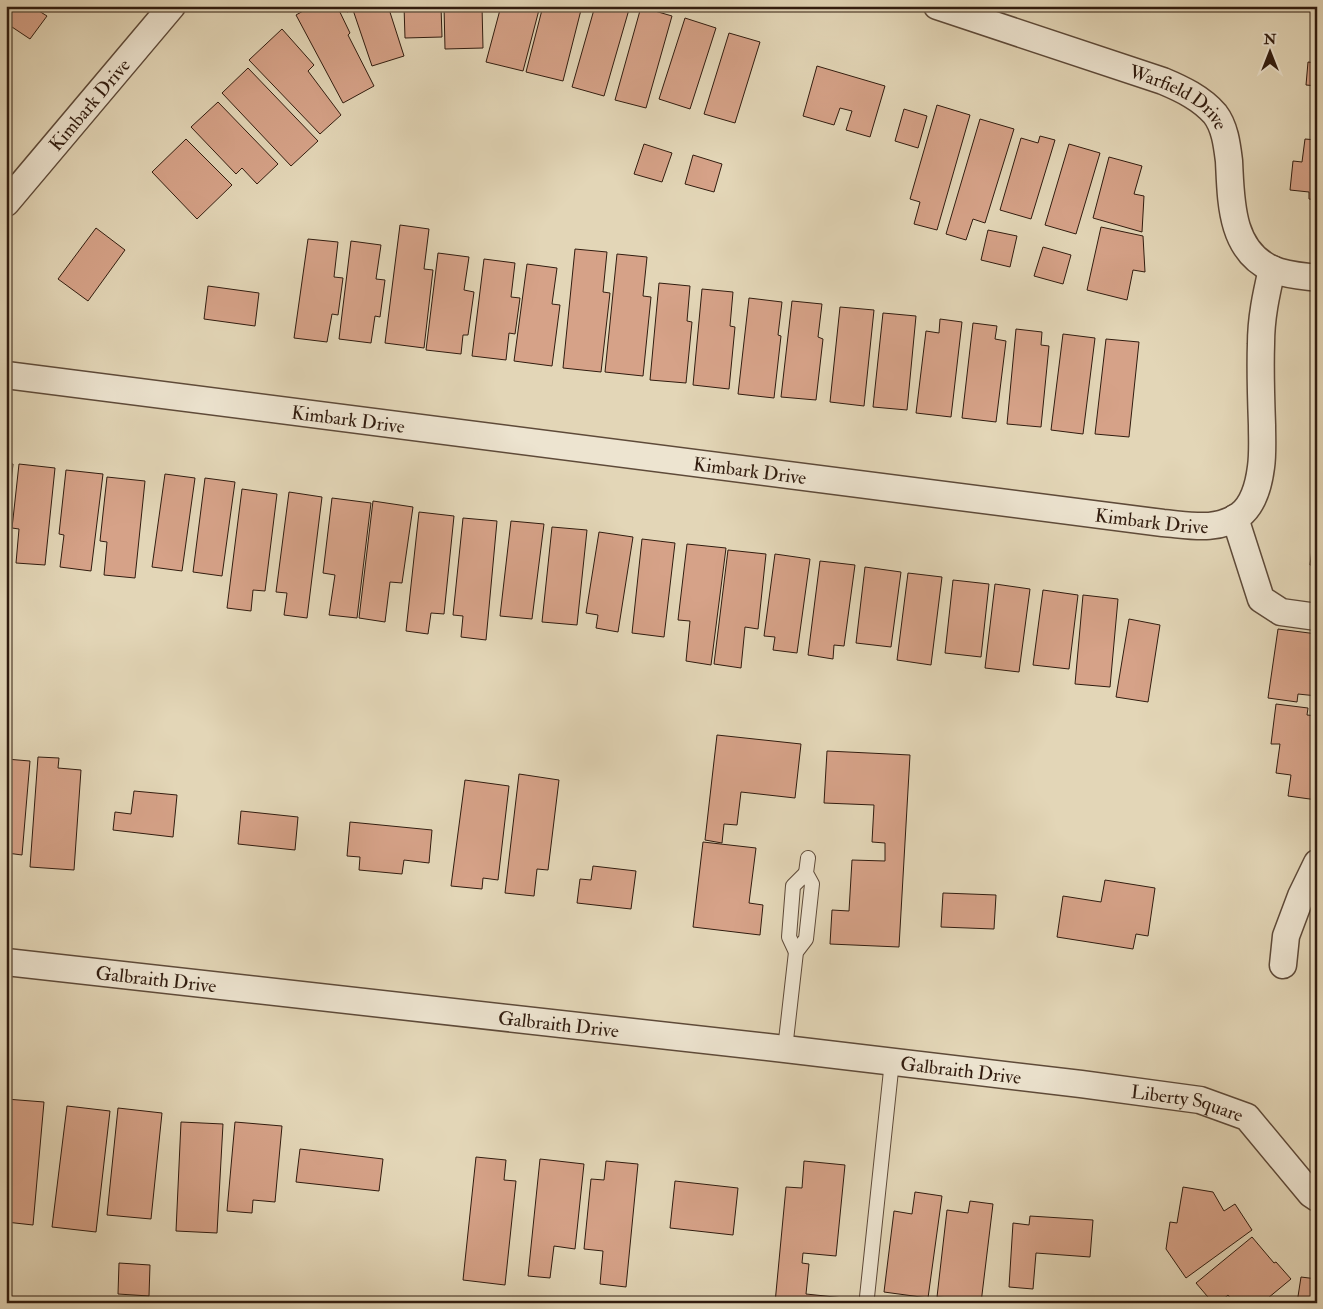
<svg xmlns="http://www.w3.org/2000/svg" width="1323" height="1309" viewBox="0 0 1323 1309" font-family="'IM FELL Double Pica',serif">
	<style>
		.building { fill: #d6a288; stroke: #311c0f }
		.lines { fill: none; stroke-linecap: round; stroke-linejoin: round }
		.lane-casing { stroke: #5e4a39; stroke-width: 16 }
		.street-casing { stroke: #5e4a39; stroke-width: 29 }
		.lane { stroke: #ede4d0; stroke-width: 14 }
		.street { stroke: #ede4d0; stroke-width: 26 }
		.labels { text-anchor: middle; stroke-width: 4; stroke-linejoin: round; paint-order: stroke }
		.street-label { font-size: 19px; fill: #311c0f; stroke: #ede4d0 }
	</style>
	<rect width="100%" height="100%" fill="#e3d6b7"/>
	<filter id="stains"><feTurbulence type="fractalNoise" baseFrequency=".004" numOctaves="4"/><feColorMatrix values="0 0 0 0 .2 0 0 0 0 .09 0 0 0 0 .02 0 0 0 .5 -.17"/></filter>
	<radialGradient id="worn" r=".72"><stop offset=".6" stop-color="#630" stop-opacity="0"/><stop offset="1" stop-color="#630" stop-opacity=".3"/></radialGradient>
	<g class="building">
		<polygon points="7,6 42,6 39,11 47,16 30,39 6,23 6,8"/>
		<polygon points="312,6 337,6 350,33 348,35 374,86 343,103 296,15"/>
		<polygon points="346,6 388,6 404,56 372,66 353,10 347,12"/>
		<polygon points="404,6 441,6 442,37 405,38"/>
		<polygon points="444,6 482,6 483,48 445,49"/>
		<polygon points="501,6 540,6 523,71 486,62"/>
		<polygon points="543,6 582,6 563,81 526,72"/>
		<polygon points="595,6 630,6 604,96 572,87"/>
		<polygon points="641,7 672,16 646,108 615,100"/>
		<polygon points="685,18 716,28 690,109 659,99"/>
		<polygon points="282,29 314,65 308,71 341,115 320,134 249,60"/>
		<polygon points="729,33 760,42 735,123 704,114"/>
		<polygon points="1308,62 1317,63 1317,86 1306,85"/>
		<polygon points="817,66 885,86 870,137 846,130 852,111 840,108 834,125 803,116"/>
		<polygon points="248,68 318,141 291,166 222,93"/>
		<polygon points="218,102 278,164 257,184 242,168 236,174 191,127"/>
		<polygon points="937,105 970,115 937,230 914,224 920,202 910,199"/>
		<polygon points="904,109 927,116 918,148 895,141"/>
		<polygon points="980,119 1014,129 985,223 973,219 966,240 946,234"/>
		<polygon points="1040,136 1055,140 1031,219 1000,210 1021,138 1038,143"/>
		<polygon points="186,139 232,185 197,219 152,172"/>
		<polygon points="1305,139 1317,140 1317,200 1309,199 1309,192 1290,190 1293,161 1302,162"/>
		<polygon points="644,144 672,153 662,182 634,174"/>
		<polygon points="1069,144 1100,153 1076,234 1045,225"/>
		<polygon points="693,155 722,164 714,192 685,184"/>
		<polygon points="1109,157 1142,166 1134,194 1144,196 1142,232 1093,218"/>
		<polygon points="400,225 429,229 424,269 433,270 424,348 385,343"/>
		<polygon points="1101,227 1143,236 1145,272 1133,270 1127,300 1087,290"/>
		<polygon points="96,228 125,250 88,301 58,279"/>
		<polygon points="988,230 1017,236 1010,267 981,260"/>
		<polygon points="308,239 338,242 334,277 343,278 338,315 332,314 327,342 294,338"/>
		<polygon points="351,241 381,245 376,279 385,280 380,317 375,316 371,343 339,339"/>
		<polygon points="1043,247 1071,255 1063,284 1034,276"/>
		<polygon points="575,249 607,252 603,292 610,293 601,372 563,368"/>
		<polygon points="438,253 469,257 464,290 474,292 468,335 463,335 461,354 426,350"/>
		<polygon points="617,254 647,257 643,296 651,297 643,376 605,372"/>
		<polygon points="484,259 515,263 511,297 520,298 515,334 509,333 506,360 472,356"/>
		<polygon points="527,264 557,268 552,304 560,305 552,366 514,361"/>
		<polygon points="659,283 690,286 687,321 692,322 686,383 650,380"/>
		<polygon points="208,286 259,293 255,326 204,319"/>
		<polygon points="702,289 733,292 730,326 735,327 729,389 693,385"/>
		<polygon points="749,298 782,302 778,335 781,336 774,398 738,394"/>
		<polygon points="792,301 822,304 818,337 823,339 816,400 781,397"/>
		<polygon points="840,307 874,310 864,406 830,402"/>
		<polygon points="883,313 916,316 907,410 873,407"/>
		<polygon points="940,319 962,322 951,417 916,413 926,331 939,333"/>
		<polygon points="973,323 997,326 995,339 1006,341 996,422 962,418"/>
		<polygon points="1016,329 1042,332 1041,345 1049,346 1041,427 1007,424"/>
		<polygon points="1063,334 1095,338 1083,434 1051,430"/>
		<polygon points="1106,339 1139,342 1129,437 1095,434"/>
		<polygon points="6,463 13,464 6,529"/>
		<polygon points="19,464 55,468 45,565 16,563 19,529 12,528"/>
		<polygon points="66,470 103,474 91,571 60,567 64,535 59,534"/>
		<polygon points="165,474 195,478 182,571 152,567"/>
		<polygon points="107,477 145,481 135,578 104,575 107,542 100,541"/>
		<polygon points="205,478 235,482 222,576 193,572"/>
		<polygon points="242,489 277,494 265,591 253,590 251,611 227,608"/>
		<polygon points="289,492 322,497 307,618 284,615 287,593 276,592"/>
		<polygon points="332,498 371,503 357,618 329,615 335,575 323,573"/>
		<polygon points="373,501 413,507 402,583 390,582 385,622 359,618"/>
		<polygon points="1317,508 1317,566 1310,565"/>
		<polygon points="419,512 454,516 444,614 431,613 428,634 406,631"/>
		<polygon points="463,518 497,521 486,640 461,637 463,616 453,615"/>
		<polygon points="511,521 544,524 532,619 500,616"/>
		<polygon points="552,527 587,530 577,625 542,622"/>
		<polygon points="599,532 633,537 618,632 596,628 598,615 586,613"/>
		<polygon points="642,539 675,543 664,637 632,633"/>
		<polygon points="687,544 726,548 711,665 686,661 690,621 678,620"/>
		<polygon points="728,550 766,554 758,629 745,627 741,668 714,664"/>
		<polygon points="775,554 810,559 797,653 773,650 775,637 764,636"/>
		<polygon points="820,561 855,565 844,646 834,645 833,659 808,655"/>
		<polygon points="865,567 901,572 891,647 856,643"/>
		<polygon points="908,573 942,577 931,665 897,660"/>
		<polygon points="953,580 989,584 981,657 945,653"/>
		<polygon points="995,584 1030,589 1019,672 985,668"/>
		<polygon points="1043,590 1078,595 1069,669 1033,665"/>
		<polygon points="1083,595 1118,599 1110,687 1075,684"/>
		<polygon points="1129,619 1160,625 1148,702 1116,697"/>
		<polygon points="1278,629 1317,634 1317,696 1298,694 1297,702 1268,698"/>
		<polygon points="1276,704 1308,708 1307,715 1317,716 1317,800 1288,796 1291,775 1276,773 1280,744 1271,744"/>
		<polygon points="717,735 801,744 795,798 741,792 737,825 724,824 722,843 705,840"/>
		<polygon points="827,751 910,755 899,947 830,944 832,910 849,911 852,860 885,861 885,843 872,842 874,805 824,803"/>
		<polygon points="38,757 59,758 58,768 81,770 74,870 30,867"/>
		<polygon points="6,759 30,761 22,855 7,853 6,866"/>
		<polygon points="519,774 559,780 548,870 537,869 534,896 505,893"/>
		<polygon points="465,780 509,786 498,880 483,878 482,889 451,886"/>
		<polygon points="134,791 177,795 173,837 113,830 115,812 131,814"/>
		<polygon points="241,811 298,817 295,850 238,844"/>
		<polygon points="350,822 432,830 429,863 404,860 402,874 359,870 360,857 347,856"/>
		<polygon points="703,842 756,848 749,903 763,905 760,935 693,927"/>
		<polygon points="593,866 636,871 631,909 577,903 580,879 591,880"/>
		<polygon points="1105,880 1155,888 1148,936 1136,934 1133,949 1057,937 1063,896 1101,902"/>
		<polygon points="943,893 996,895 994,929 941,927"/>
		<polygon points="6,1099 44,1102 33,1225 6,1222"/>
		<polygon points="67,1106 110,1111 96,1232 52,1227"/>
		<polygon points="118,1108 162,1113 151,1219 107,1215"/>
		<polygon points="181,1122 223,1124 217,1233 176,1231"/>
		<polygon points="235,1122 282,1126 275,1202 253,1200 252,1213 227,1211"/>
		<polygon points="300,1149 383,1159 379,1191 296,1182"/>
		<polygon points="476,1157 506,1160 504,1180 516,1181 505,1285 463,1280"/>
		<polygon points="540,1159 584,1164 575,1249 554,1246 550,1278 528,1276"/>
		<polygon points="606,1161 638,1164 626,1287 600,1284 603,1251 584,1249 591,1179 604,1180"/>
		<polygon points="804,1161 845,1165 836,1256 803,1253 802,1263 809,1264 806,1294 844,1298 843,1303 775,1303 786,1187 802,1188"/>
		<polygon points="675,1181 738,1188 733,1235 670,1228"/>
		<polygon points="1183,1187 1213,1192 1224,1211 1235,1204 1252,1230 1186,1278 1166,1249 1170,1222 1177,1223"/>
		<polygon points="915,1192 942,1196 928,1298 884,1292 894,1211 912,1214"/>
		<polygon points="970,1201 993,1204 981,1303 950,1303 951,1298 937,1297 947,1210 968,1213"/>
		<polygon points="1030,1216 1093,1220 1090,1257 1036,1253 1033,1289 1009,1287 1013,1223 1029,1225"/>
		<polygon points="1252,1237 1274,1263 1276,1262 1291,1279 1262,1303 1234,1303 1228,1295 1219,1303 1213,1303 1196,1283"/>
		<polygon points="119,1263 150,1265 149,1296 118,1294"/>
		<polygon points="1301,1277 1317,1279 1317,1303 1297,1303"/>
	</g>
	<g class="lines">
		<g class="lane-casing">
			<g id="lane">
				<polyline points="796,952 789,937 793,886 806,873"/>
				<polyline points="785,1049 796,952 806,939 812,884 806,873 808,858"/>
				<polyline points="867,1297 892,1061"/>
			</g>
		</g>
		<g class="street-casing">
			<g id="street">
				<path id="s1" d="M937 6 1163 81C1182 89 1201 98 1215 114 1225 127 1227 145 1229 161 1231 200 1230 250 1272 269 1285 275 1302 276 1317 278"/>
				<path id="s2" d="M6 203 172 6"/>
				<path id="s3" d="M6 375 1163 523C1189 525 1217 532 1240 515 1254 504 1259 483 1261 467 1263 453 1262 438 1262 425 1261 398 1260 371 1261 344 1261 318 1266 295 1272 269"/>
				<polyline points="1235,518 1261,599 1281,612 1317,617"/>
				<path id="s4" d="M6 962 785 1049 1081 1084 1200 1100 1247 1117 1311 1194 1317 1198"/>
				<polyline points="1283,965 1286,936 1301,896 1317,863"/>
			</g>
		</g>
		<use href="#lane" class="lane"/>
		<use href="#street" class="street"/>
	</g>
	<g class="labels">
		<g class="street-label">
			<text dy="7" stroke="none"><textPath href="#s1" startOffset="260">Warfield Drive</textPath></text>
			<text dy="7" stroke="none"><textPath href="#s2" startOffset="129">Kimbark Drive</textPath></text>
			<text dy="7" stroke="none"><textPath href="#s3" startOffset="345">Kimbark Drive</textPath></text>
			<text dy="7" stroke="none"><textPath href="#s3" startOffset="750">Kimbark Drive</textPath></text>
			<text dy="7" stroke="none"><textPath href="#s3" startOffset="1155">Kimbark Drive</textPath></text>
			<text dy="7" stroke="none"><textPath href="#s4" startOffset="151">Galbraith Drive</textPath></text>
			<text dy="7" stroke="none"><textPath href="#s4" startOffset="556">Galbraith Drive</textPath></text>
			<text dy="7" stroke="none"><textPath href="#s4" startOffset="961">Galbraith Drive</textPath></text>
			<text dy="7" stroke="none"><textPath href="#s4" startOffset="1190">Liberty Square</textPath></text>
		</g>
	</g>
	<rect width="1323" height="1309" fill="none" stroke="#e3d6b7" stroke-width="25"/>
	<rect x="8" y="8" width="1308" height="1294" fill="none" stroke="#311c0f" stroke-width="2.5"/>
	<rect x="12" y="12" width="1298" height="1284" fill="none" stroke="#311c0f"/>
	<g transform="translate(1270 52)" stroke="#ede4d0" stroke-width="4" paint-order="stroke">
	<path d="M0-4L9 19L0 12L-9 19Z" fill="#311c0f"/>
	<text y="-8" font-size="14" font-weight="bold" text-anchor="middle" fill="#311c0f">N</text>
	</g>
	<rect width="100%" height="100%" filter="url(#stains)"/>
	<rect width="100%" height="100%" fill="url(#worn)"/>
</svg>
